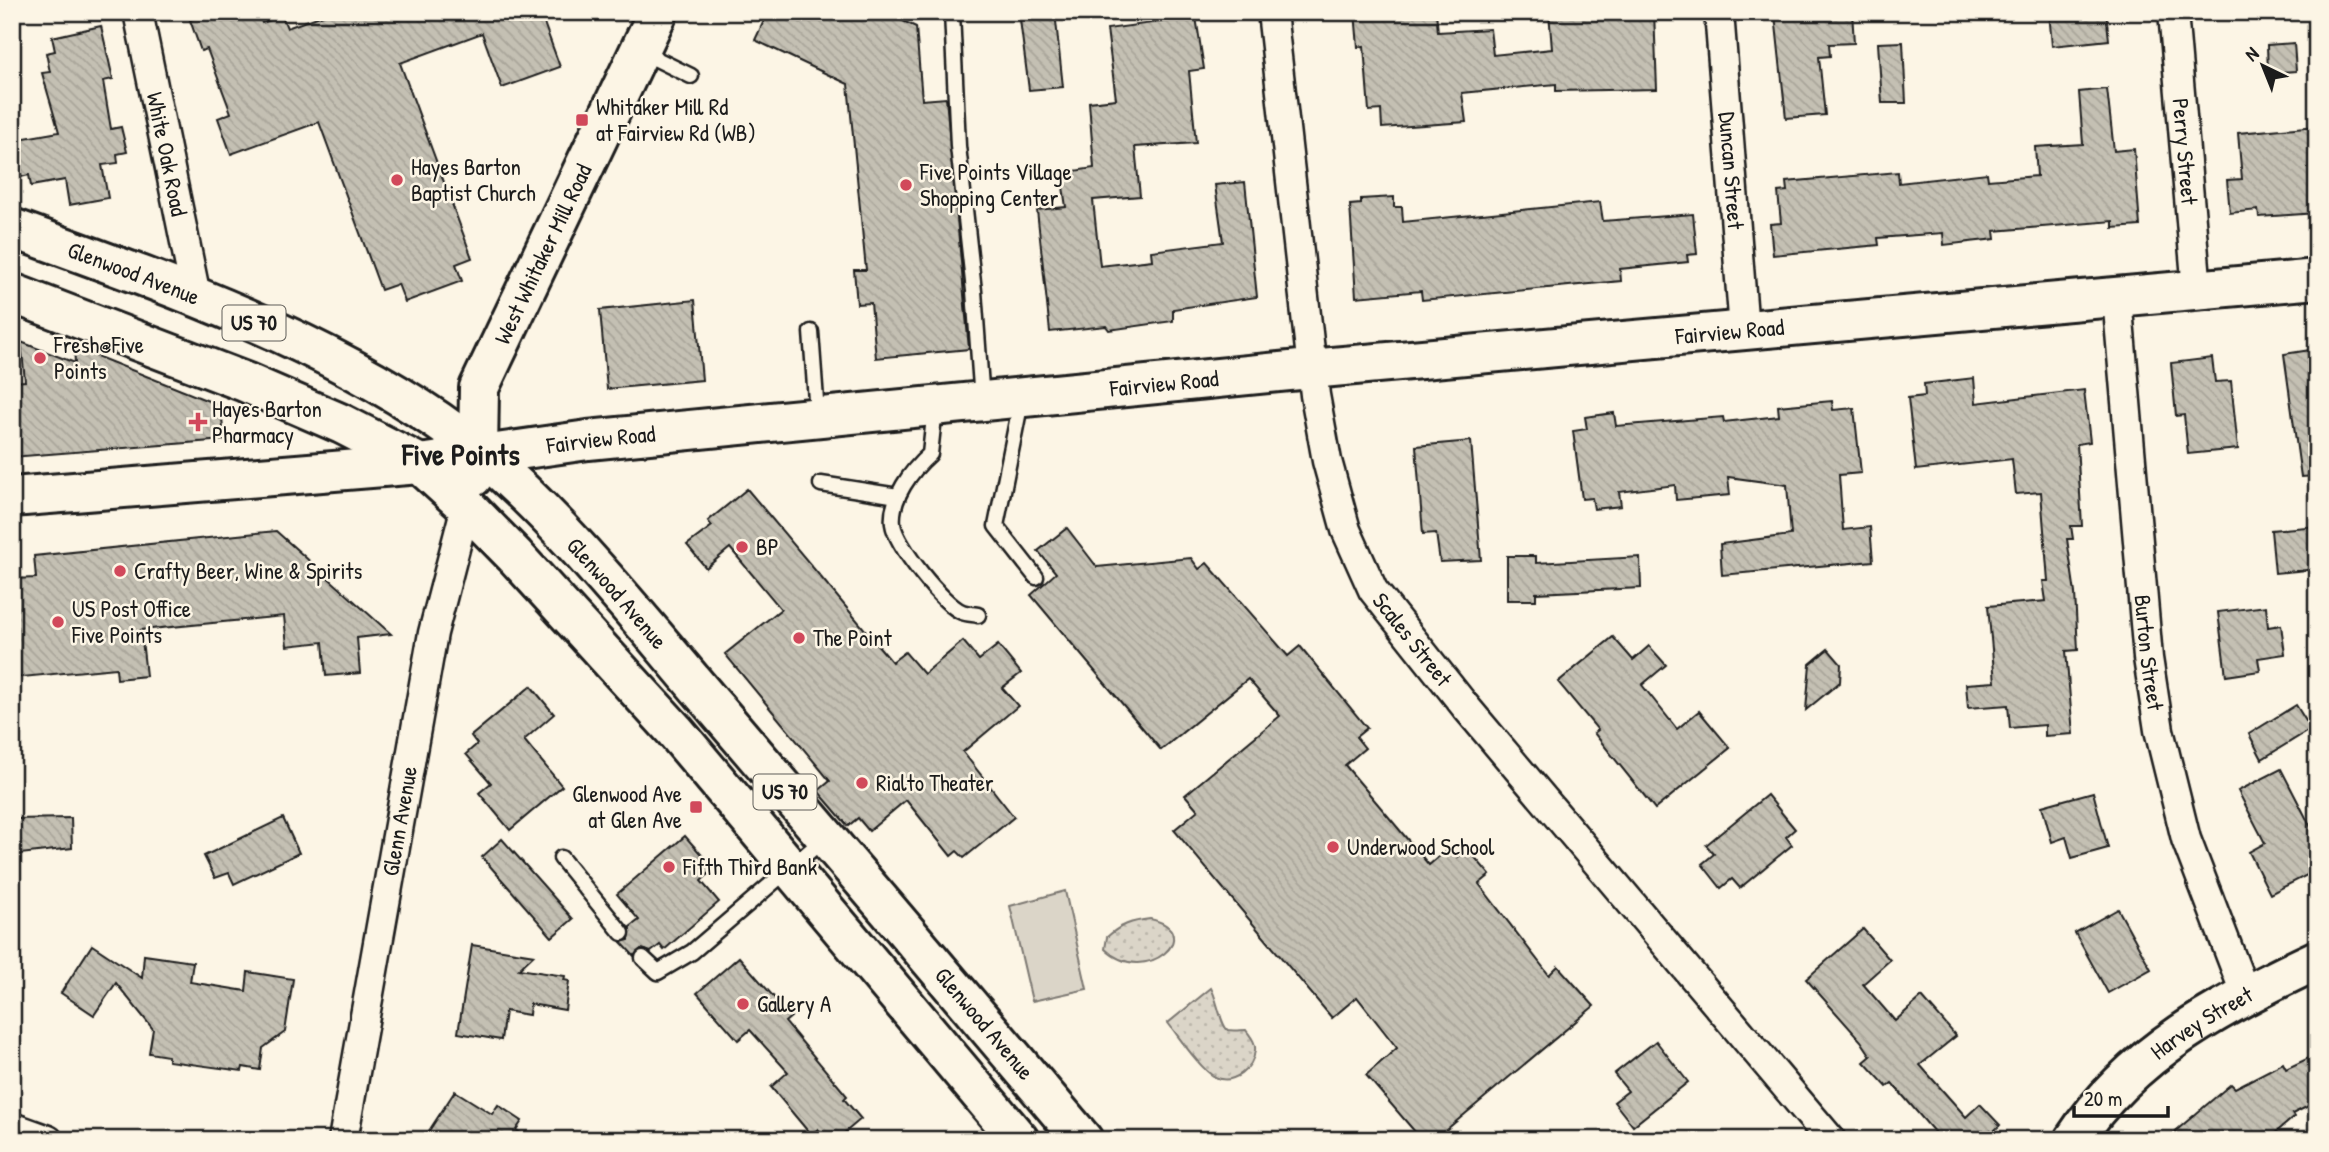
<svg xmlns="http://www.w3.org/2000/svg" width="2329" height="1152" viewBox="0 0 2329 1152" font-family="'Patrick Hand',sans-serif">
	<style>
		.green { fill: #dbd5c8; stroke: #7c7872; stroke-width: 2 }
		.park { fill: url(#park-dots); stroke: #7c7872; stroke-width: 2 }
		.building { fill: url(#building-back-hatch); stroke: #1c1c1c; stroke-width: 2 }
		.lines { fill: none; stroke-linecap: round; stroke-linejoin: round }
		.lane-casing { stroke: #1c1c1c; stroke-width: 19 }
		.street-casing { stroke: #1c1c1c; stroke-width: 33 }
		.secondary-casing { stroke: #1c1c1c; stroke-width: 44 }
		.primary-casing { stroke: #1c1c1c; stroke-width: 44 }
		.lane { stroke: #fcf5e5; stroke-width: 14 }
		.street { stroke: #fcf5e5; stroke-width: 28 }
		.secondary { stroke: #fcf5e5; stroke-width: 38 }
		.primary { stroke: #fcf5e5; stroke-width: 38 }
		.poi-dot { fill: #d1495b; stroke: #fcf5e5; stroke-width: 2.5 }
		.labels { text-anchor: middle; stroke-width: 5; stroke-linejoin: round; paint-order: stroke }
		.shield { fill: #fcf5e5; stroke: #5f5d58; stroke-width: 2 }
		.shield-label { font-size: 21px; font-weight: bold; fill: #1c1c1c }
		.poi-label { font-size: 23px; fill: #1c1c1c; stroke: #fcf5e5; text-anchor: start }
		.street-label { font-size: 23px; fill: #1c1c1c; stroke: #fcf5e5 }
		.district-label { font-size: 30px; font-weight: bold; fill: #1c1c1c; stroke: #fcf5e5 }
	</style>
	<defs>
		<pattern id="park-dots" width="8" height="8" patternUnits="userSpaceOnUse" patternTransform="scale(1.75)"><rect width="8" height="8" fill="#dbd5c8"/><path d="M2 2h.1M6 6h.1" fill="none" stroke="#bbb6ab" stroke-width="1.8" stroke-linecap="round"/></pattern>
		<pattern id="building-back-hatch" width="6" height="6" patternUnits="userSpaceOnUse" patternTransform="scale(1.75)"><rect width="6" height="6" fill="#c4c0b3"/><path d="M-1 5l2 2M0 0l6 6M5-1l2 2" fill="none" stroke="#a8a499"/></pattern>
	</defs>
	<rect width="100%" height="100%" fill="#fcf5e5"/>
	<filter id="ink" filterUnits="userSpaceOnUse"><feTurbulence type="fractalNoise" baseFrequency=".0143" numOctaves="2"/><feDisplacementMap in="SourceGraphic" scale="14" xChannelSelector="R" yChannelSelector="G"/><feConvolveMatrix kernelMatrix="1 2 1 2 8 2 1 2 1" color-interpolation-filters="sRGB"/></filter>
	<g filter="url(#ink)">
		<polygon class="green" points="1065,891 1087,989 1032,1001 1010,906"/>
		<g class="park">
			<path d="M1150 919C1207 931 1146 989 1105 949L1107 937C1120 925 1132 921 1150 919Z"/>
			<path d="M1211 988C1217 998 1221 1027 1228 1030 1233 1031 1241 1030 1246 1030 1250 1036 1256 1042 1255 1050 1254 1068 1233 1086 1215 1077 1201 1070 1179 1037 1168 1023Z"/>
		</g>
		<g class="building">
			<polygon points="211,12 258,12 262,23 282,16 287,28 331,12 540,12 560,67 502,88 482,33 400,63 472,258 456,264 462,281 405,302 398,284 381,290 319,122 231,154 218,118 231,113 207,49 201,51 190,20"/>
			<polygon points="768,12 884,12 916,27 922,100 946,98 969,349 876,358 871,303 857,304 854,270 866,270 848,84 755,40"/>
			<polygon points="1019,12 1055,12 1063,87 1029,90"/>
			<polygon points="1355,12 1436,12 1438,32 1490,29 1493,55 1552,49 1549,12 1654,12 1657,89 1556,91 1556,84 1462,93 1466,122 1382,128 1381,110 1369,111 1364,46 1358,47"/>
			<polygon points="1811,12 1852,12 1854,43 1829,44 1830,56 1819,57 1825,115 1786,118 1775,15"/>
			<polygon points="2049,12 2106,12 2109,40 2052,46"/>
			<polygon points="1196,17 1204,69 1189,71 1196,143 1135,147 1140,196 1093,200 1100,266 1152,260 1151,251 1223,242 1215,185 1245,182 1257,297 1173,309 1173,321 1109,330 1106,326 1050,332 1037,210 1066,207 1061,173 1094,168 1089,102 1116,99 1107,29"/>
			<polygon points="101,26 113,79 103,81 111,129 121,127 127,152 117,154 118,163 102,165 108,198 69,205 65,180 31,186 29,175 21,177 16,147 21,146 19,139 59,132 42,73 50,72 46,53 55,51 52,37"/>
			<polygon points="1903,42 1906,103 1882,103 1878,43"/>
			<polygon points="2294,43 2296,71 2268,73 2267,45"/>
			<polygon points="2107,89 2114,151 2134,149 2140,226 2113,228 2113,221 1994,231 1995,239 1944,245 1943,233 1878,238 1879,245 1773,255 1770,224 1781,223 1778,192 1787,191 1786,182 1898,172 1899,183 1987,173 1988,180 2037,176 2035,147 2083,144 2079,92"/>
			<polygon points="2317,126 2317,213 2259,217 2258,210 2230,213 2227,180 2242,179 2238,133"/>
			<polygon points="1394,197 1394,207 1402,207 1403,222 1600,202 1603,221 1693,214 1697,254 1687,255 1688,262 1620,269 1621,281 1422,300 1421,291 1356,297 1350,205 1361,204 1361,199"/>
			<polygon points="695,300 702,380 607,389 600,310"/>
			<polygon points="21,342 75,363 74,347 221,406 224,440 12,457 12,382 25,381"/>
			<polygon points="2317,349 2317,476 2301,477 2284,354"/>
			<polygon points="2212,358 2215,382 2231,381 2238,449 2188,454 2184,415 2176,416 2171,363"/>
			<polygon points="1974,378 1976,403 2084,390 2090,442 2077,444 2082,526 2071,526 2073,539 2067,539 2075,593 2078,650 2066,651 2073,734 2045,736 2045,725 2010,728 2008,705 1968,708 1966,684 1995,682 1988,606 2046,601 2043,581 2048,581 2041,492 2016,494 2012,459 1916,470 1908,398 1925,396 1924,384"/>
			<polygon points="1832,401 1833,410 1854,408 1861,473 1839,475 1843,530 1870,527 1873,561 1722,575 1720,544 1791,535 1787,485 1728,477 1730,495 1676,500 1675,485 1619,492 1621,506 1594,509 1592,498 1582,499 1573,431 1587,429 1585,417 1614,413 1616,426 1723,417 1724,422 1779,416 1778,406"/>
			<polygon points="1471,441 1481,560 1440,562 1436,533 1423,534 1416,446"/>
			<polygon points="747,489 892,662 905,652 924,674 963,641 979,660 998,645 1021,673 1002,688 1018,706 963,752 1014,817 964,858 957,851 951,856 906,800 869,831 858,818 848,826 818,791 830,781 725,654 781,609 730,548 706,568 687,545 712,526 708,521"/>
			<polygon points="2317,526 2317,569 2275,573 2271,530"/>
			<polygon points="1067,528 1097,567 1191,558 1199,569 1207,563 1288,656 1300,646 1367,728 1356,737 1365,748 1345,765 1429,865 1449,848 1457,857 1467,848 1490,875 1479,884 1549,975 1558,966 1594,1006 1434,1140 1422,1140 1366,1075 1397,1048 1357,997 1332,1018 1174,830 1198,810 1185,795 1280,716 1248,679 1161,750 1031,595 1056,573 1038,551"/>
			<polygon points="276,531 391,634 357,638 360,673 326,676 323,642 287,646 284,616 141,630 146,676 117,679 116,668 12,678 12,579 36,578 34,556"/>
			<polygon points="1507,556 1536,556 1536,563 1640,557 1641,588 1536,593 1536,600 1507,600"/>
			<polygon points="2266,606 2268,627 2281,625 2285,654 2258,658 2260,671 2226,676 2218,612"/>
			<polygon points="1613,637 1633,660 1649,646 1666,665 1642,685 1677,729 1699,711 1730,748 1655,809 1594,733 1598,730 1558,682"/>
			<polygon points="1828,649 1841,664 1840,682 1806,710 1810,664"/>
			<polygon points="531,686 554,714 524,740 562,786 510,830 479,793 491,783 466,754 477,744 471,736"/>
			<polygon points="2296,705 2311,729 2262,759 2249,734"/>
			<polygon points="2281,769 2317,839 2317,870 2270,894 2249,852 2265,843 2238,791"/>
			<polygon points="2093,792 2108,848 2072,858 2066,837 2052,842 2042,806"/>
			<polygon points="1767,795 1795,829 1786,837 1792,845 1740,888 1732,879 1721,888 1702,864 1714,854 1706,845"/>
			<polygon points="71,818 72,848 12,855 12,819"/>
			<polygon points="283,818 299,853 234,884 229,873 215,878 204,856"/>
			<polygon points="685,836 714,869 701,881 719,902 664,950 660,945 651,952 641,949 634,956 621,942 629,940 630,927 639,920 617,894"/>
			<polygon points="502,839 573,919 552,937 482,857"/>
			<polygon points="2118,909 2151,969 2108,993 2075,933"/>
			<polygon points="1863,929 1890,960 1863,984 1895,1021 1922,997 1956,1036 1920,1065 1966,1117 1980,1104 2000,1125 1985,1140 1941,1140 1892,1083 1887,1087 1864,1062 1871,1056 1861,1041 1806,979"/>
			<polygon points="92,945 142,978 144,955 193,962 190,982 246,991 248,972 293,979 285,1032 263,1048 260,1070 243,1067 242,1071 168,1061 168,1056 149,1053 153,1029 116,983 94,1015 61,993"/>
			<polygon points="472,945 534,955 519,969 565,976 564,980 569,981 565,1010 530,1004 529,1015 505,1011 501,1040 458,1033"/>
			<polygon points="739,957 791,1017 785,1022 847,1096 844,1099 861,1119 836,1140 827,1140 818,1129 811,1135 771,1087 788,1072 750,1030 738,1040 697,993"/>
			<polygon points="1656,1041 1688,1082 1633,1126 1614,1102 1628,1091 1614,1074"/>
			<polygon points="2317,1054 2317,1102 2292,1114 2294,1117 2267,1140 2165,1140 2231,1084 2235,1088 2283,1063 2286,1069"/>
			<polygon points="455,1091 492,1114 498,1105 522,1121 516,1130 532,1140 423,1140"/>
		</g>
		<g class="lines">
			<g class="lane-casing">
				<g id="lane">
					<polyline points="952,12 958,146 974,291 982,401"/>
					<polyline points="640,51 691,76"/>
					<polyline points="811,332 817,414"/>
					<polyline points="1021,401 996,526 1036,577"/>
					<path d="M935 408 930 454C912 470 890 498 893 524 896 546 943 604 962 612 967 614 974 614 978 615"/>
					<polyline points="821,484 898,496"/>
					<polyline points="561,858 622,933"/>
					<polyline points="643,958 658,972 692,952 825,838"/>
				</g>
			</g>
			<g class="street-casing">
				<g id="street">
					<path id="s1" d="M138 12 196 296"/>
					<path id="s2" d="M1272 12 1315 395 1327 461 1346 530 1373 590 1465 706 1831 1140"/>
					<path id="s3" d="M1719 12 1744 330"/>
					<path id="s4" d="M2173 12 2197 290"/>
					<path id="s5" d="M2117 297 2148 658 2159 730 2186 839 2245 993"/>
					<polyline points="12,1127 48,1140"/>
					<path id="s6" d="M343 1140 433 633 466 506"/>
				</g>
			</g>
			<g class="secondary-casing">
				<g id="secondary">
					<path id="s7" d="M473 477 478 454 479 388 658 12"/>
					<path id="s8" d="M12 497 420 464 588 440 1310 369 2317 279"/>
					<path id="s9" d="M2074 1140C2131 1052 2225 1003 2317 960"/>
				</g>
			</g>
			<g class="primary-casing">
				<g id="primary">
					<path id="s10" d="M12 228C157 281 309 333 438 421 541 492 636 616 718 711 840 854 962 996 1083 1140"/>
					<polyline points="12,293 245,382 342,424 420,464 466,506 515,556 675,731 1019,1140"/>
				</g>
			</g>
			<use href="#lane" class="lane"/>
			<use href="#street" class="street"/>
			<use href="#secondary" class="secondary"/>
			<use href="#primary" class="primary"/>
		</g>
	</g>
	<g class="poi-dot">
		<rect x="575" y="113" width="14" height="14" rx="3.5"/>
		<circle cx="397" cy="180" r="7"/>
		<circle cx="906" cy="185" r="7"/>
		<circle cx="40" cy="358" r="7"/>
		<path d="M194.5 411.5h7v7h7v7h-7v7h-7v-7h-7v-7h7z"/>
		<circle cx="742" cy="547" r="7"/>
		<circle cx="120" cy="571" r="7"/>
		<circle cx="58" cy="622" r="7"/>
		<circle cx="799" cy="638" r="7"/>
		<circle cx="862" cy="783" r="7"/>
		<rect x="689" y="800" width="14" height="14" rx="3.5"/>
		<circle cx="1333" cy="847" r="7"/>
		<circle cx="669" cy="867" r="7"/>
		<circle cx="743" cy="1004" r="7"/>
	</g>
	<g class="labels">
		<g class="shield">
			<rect x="222.5" y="305.5" width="63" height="35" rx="5"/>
			<rect x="753.5" y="774.5" width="63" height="35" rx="5"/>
		</g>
		<g class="shield-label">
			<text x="254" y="330">US 70</text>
			<text x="785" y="799">US 70</text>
		</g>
		<g class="poi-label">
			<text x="596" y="115">Whitaker Mill Rd<tspan x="596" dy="26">at Fairview Rd (WB)</tspan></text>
			<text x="411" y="175">Hayes Barton<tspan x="411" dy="26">Baptist Church</tspan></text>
			<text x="920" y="180">Five Points Village<tspan x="920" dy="26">Shopping Center</tspan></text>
			<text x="54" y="353">Fresh@Five<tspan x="54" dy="26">Points</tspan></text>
			<text x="212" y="417">Hayes Barton<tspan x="212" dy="26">Pharmacy</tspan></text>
			<text x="756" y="555">BP</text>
			<text x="134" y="579">Crafty Beer, Wine &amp; Spirits</text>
			<text x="72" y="617">US Post Office<tspan x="72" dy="26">Five Points</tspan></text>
			<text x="813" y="646">The Point</text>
			<text x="876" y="791">Rialto Theater</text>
			<text x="682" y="802" text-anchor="end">Glenwood Ave<tspan x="682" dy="26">at Glen Ave</tspan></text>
			<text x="1347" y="855">Underwood School</text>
			<text x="683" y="875">Fifth Third Bank</text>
			<text x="757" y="1012">Gallery A</text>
		</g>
		<g class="street-label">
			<text dy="8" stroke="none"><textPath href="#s4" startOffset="140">Perry Street</textPath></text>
			<text dy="8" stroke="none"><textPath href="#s1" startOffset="145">White Oak Road</textPath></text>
			<text dy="8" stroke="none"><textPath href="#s3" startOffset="159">Duncan Street</textPath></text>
			<text dy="8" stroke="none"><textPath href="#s7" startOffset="238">West Whitaker Mill Road</textPath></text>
			<text dy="8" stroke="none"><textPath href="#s10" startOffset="130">Glenwood Avenue</textPath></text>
			<text dy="8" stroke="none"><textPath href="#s8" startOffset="1726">Fairview Road</textPath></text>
			<text dy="8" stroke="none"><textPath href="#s8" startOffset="1158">Fairview Road</textPath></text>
			<text dy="8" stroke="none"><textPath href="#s8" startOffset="592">Fairview Road</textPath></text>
			<text dy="8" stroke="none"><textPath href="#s10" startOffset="718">Glenwood Avenue</textPath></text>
			<text dy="8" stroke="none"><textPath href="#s2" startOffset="653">Scales Street</textPath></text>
			<text dy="8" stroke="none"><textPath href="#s5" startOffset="357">Burton Street</textPath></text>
			<text dy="8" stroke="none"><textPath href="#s6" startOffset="324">Glenn Avenue</textPath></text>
			<text dy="8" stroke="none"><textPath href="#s9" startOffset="175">Harvey Street</textPath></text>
			<text dy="8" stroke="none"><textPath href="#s10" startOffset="1284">Glenwood Avenue</textPath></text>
		</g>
		<g class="district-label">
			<text x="461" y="465">Five Points</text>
		</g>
	</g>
	<rect width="2329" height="1152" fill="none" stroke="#fcf5e5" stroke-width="42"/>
	<rect x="21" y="21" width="2287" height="1110" fill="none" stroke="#1c1c1c" stroke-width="2.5" filter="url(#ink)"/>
	<g transform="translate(2263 66) rotate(317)" stroke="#fcf5e5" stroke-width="5" paint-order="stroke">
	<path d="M0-5L12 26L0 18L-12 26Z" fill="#1c1c1c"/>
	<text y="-10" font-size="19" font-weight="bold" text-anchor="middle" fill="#1c1c1c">N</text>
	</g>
	<path d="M2074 1106v10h94v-10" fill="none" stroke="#1c1c1c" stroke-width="3.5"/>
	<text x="2084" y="1106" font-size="21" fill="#1c1c1c" stroke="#fcf5e5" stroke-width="5" paint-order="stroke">20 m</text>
</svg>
